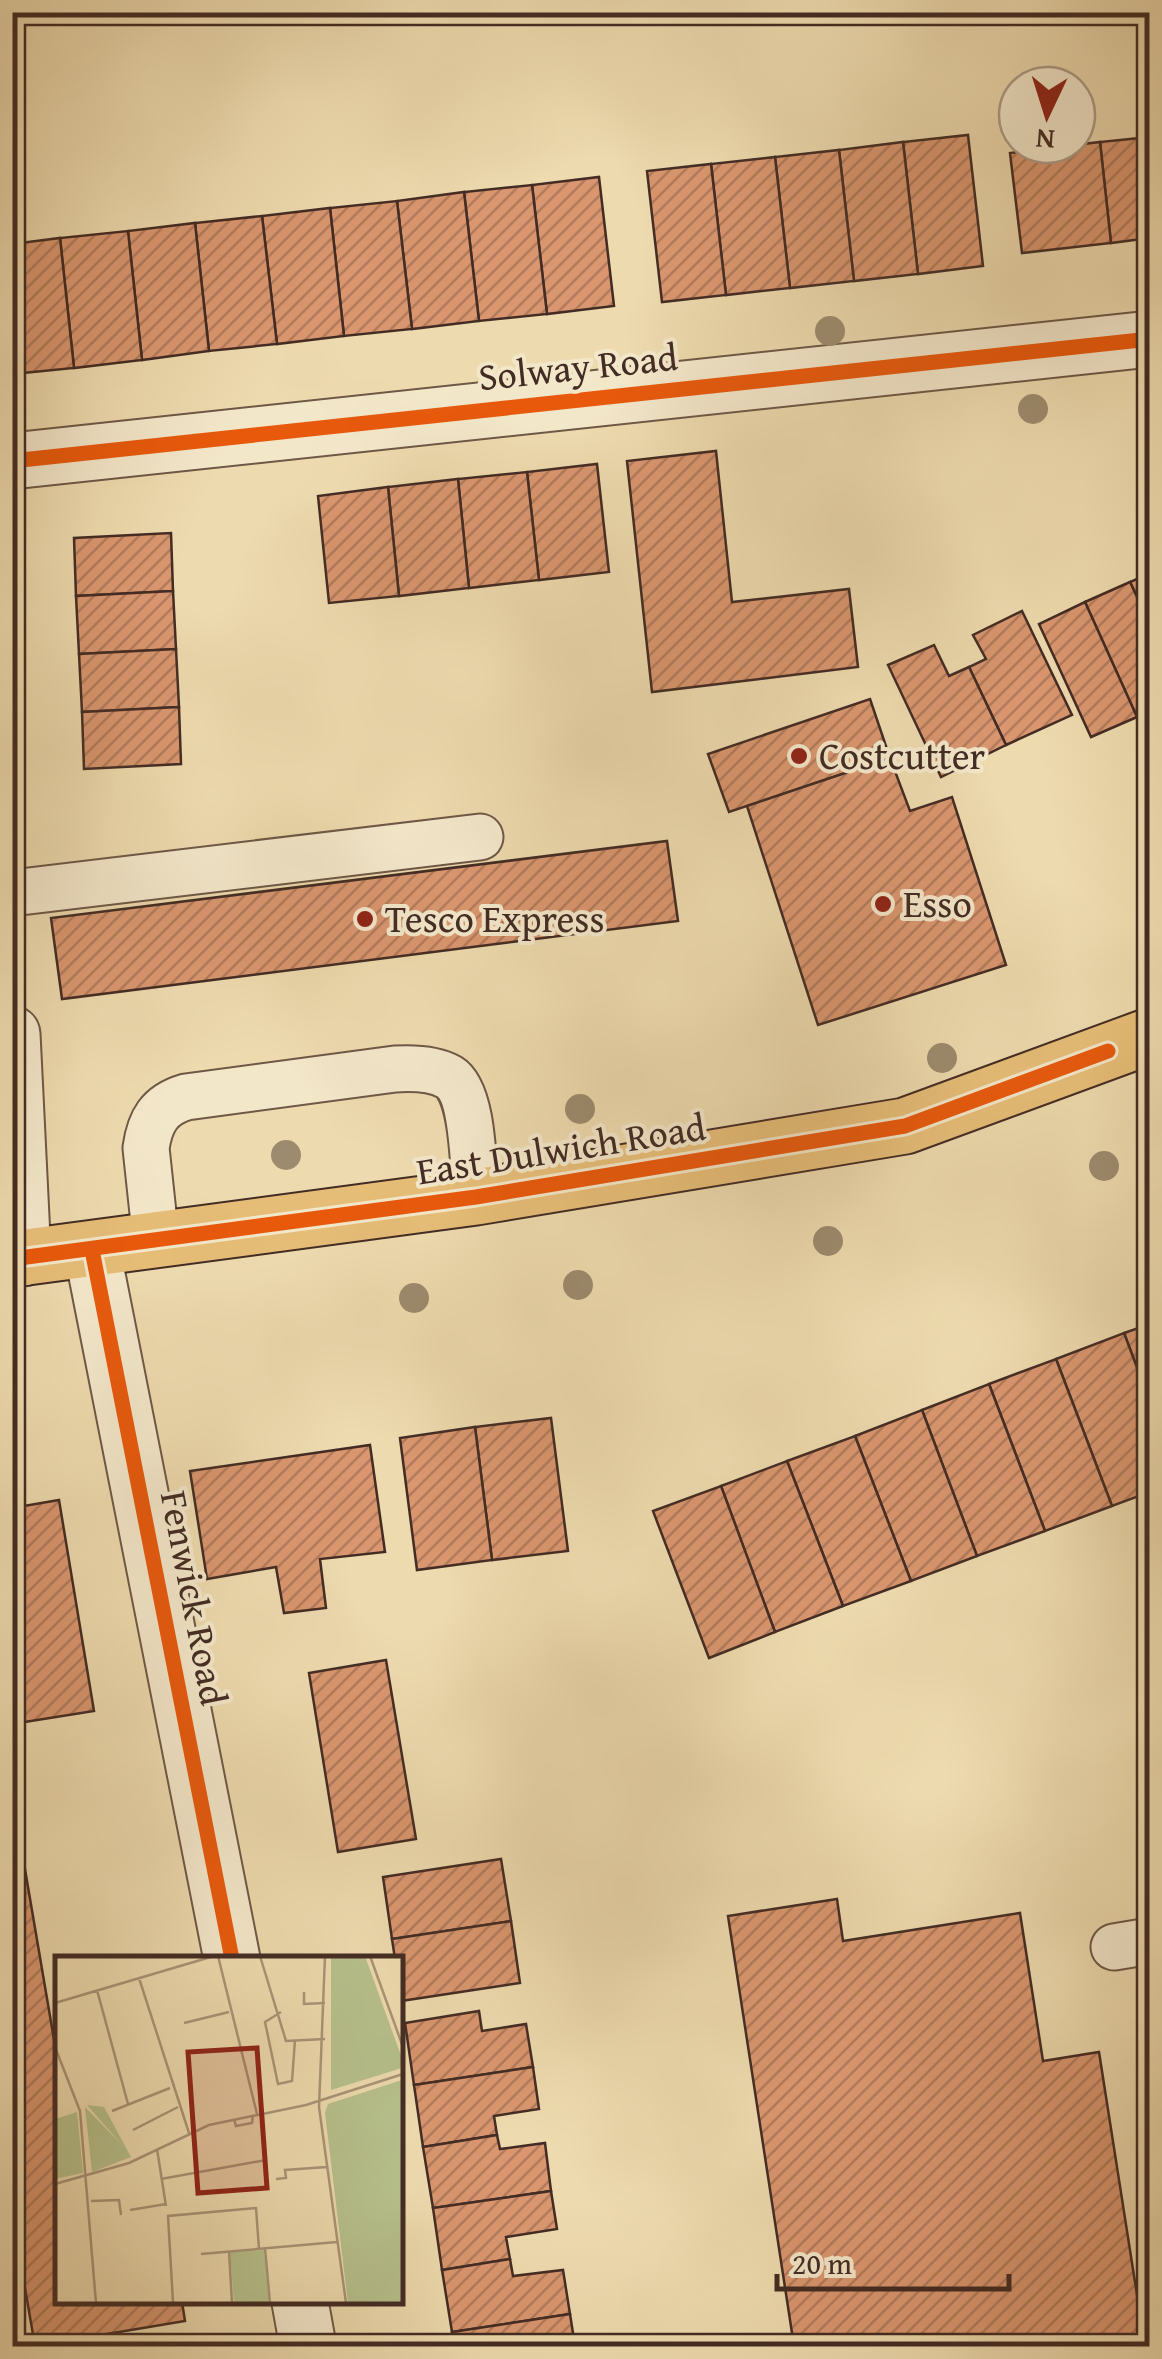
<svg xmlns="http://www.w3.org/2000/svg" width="1162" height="2359" viewBox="0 0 1162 2359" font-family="'Gentium Book Plus',serif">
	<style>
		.building { fill: url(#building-hatch); stroke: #432c24; stroke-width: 2.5 }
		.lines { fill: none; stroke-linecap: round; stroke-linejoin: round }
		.service-casing { stroke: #6e5846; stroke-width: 49 }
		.minor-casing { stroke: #6e5846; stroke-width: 59 }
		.primary-casing { stroke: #432c24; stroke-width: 59 }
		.service { stroke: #f3e7ca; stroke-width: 45 }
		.minor { stroke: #f3e7ca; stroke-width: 55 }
		.primary { stroke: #e6bd77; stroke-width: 55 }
		.cycleway-casing { stroke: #f3e7ca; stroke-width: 21 }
		.cycleway { stroke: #e8590c; stroke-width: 15 }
		.tree { fill: #9c8b6e }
		.poi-dot { fill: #8f2418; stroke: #f3e7ca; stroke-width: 4 }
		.labels { text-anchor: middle; stroke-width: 8; stroke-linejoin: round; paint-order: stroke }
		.street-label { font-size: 38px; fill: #432c24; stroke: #f3e7ca }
		.poi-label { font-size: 38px; fill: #432c24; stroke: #f3e7ca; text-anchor: start }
		.inset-road { fill: none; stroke: #a99477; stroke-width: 2.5 }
		.view { fill: #8f2418; fill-opacity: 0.15; stroke: #8f2418; stroke-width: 5 }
		.inset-edge { fill: none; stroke: #432c24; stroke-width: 5 }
	</style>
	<defs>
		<pattern id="building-hatch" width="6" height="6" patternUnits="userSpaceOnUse" patternTransform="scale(2.5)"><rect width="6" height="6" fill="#d9966f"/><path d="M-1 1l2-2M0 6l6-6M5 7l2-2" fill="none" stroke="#b27b5b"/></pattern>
	</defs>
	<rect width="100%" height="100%" fill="#eddaae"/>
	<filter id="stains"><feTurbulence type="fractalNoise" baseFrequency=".002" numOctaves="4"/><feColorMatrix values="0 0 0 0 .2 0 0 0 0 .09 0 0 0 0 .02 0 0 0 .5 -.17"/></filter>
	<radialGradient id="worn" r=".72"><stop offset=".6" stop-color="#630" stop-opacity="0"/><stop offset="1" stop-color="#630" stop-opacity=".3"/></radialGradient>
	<g class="building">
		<polygon points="968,135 983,266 918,274 903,142"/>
		<polygon points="1150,137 1150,238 1111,243 1100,142"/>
		<polygon points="903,142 918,274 854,281 839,150"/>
		<polygon points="1100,142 1111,243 1022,253 1010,153"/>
		<polygon points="839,150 854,281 790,288 775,157"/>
		<polygon points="775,157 790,288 726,295 711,164"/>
		<polygon points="711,164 726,295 662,302 647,171"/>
		<polygon points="599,177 614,306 547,314 532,185"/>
		<polygon points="532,185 547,314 479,321 464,192"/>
		<polygon points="464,192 479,321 412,329 397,201"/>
		<polygon points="397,201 412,329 344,336 330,208"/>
		<polygon points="330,208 344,336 277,344 262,216"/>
		<polygon points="262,216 277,344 209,351 195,223"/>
		<polygon points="195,223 209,351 142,360 128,231"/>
		<polygon points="128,231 142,360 74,368 60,238"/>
		<polygon points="60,238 74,368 12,374 12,244"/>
		<polygon points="716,451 732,602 849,589 858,667 652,692 627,461"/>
		<polygon points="597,464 609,572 539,580 527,472"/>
		<polygon points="527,472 539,580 469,588 458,479"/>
		<polygon points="458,479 469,588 399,596 388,487"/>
		<polygon points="388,487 399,596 329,603 318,496"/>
		<polygon points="171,533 173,591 76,596 74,538"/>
		<polygon points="1150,573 1150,625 1130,582"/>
		<polygon points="1130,582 1150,625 1150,711 1137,717 1085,602"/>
		<polygon points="173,591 176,649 79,654 76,596"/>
		<polygon points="1085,602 1137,717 1091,737 1039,624"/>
		<polygon points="1022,611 1072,715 1006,745 969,667 986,659 973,635"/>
		<polygon points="934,645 949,676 969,667 1006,745 941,777 888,665"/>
		<polygon points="176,649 179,707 82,712 79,654"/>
		<polygon points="870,699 890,758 729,812 708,754"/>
		<polygon points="179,707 181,764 84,769 82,712"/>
		<polygon points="890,758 910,811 952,797 1006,965 818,1025 747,806"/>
		<polygon points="667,841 678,921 62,999 51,918"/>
		<polygon points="1150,1324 1150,1402 1124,1333"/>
		<polygon points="1124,1333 1150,1402 1150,1492 1112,1506 1056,1359"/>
		<polygon points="1056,1359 1112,1506 1045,1531 989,1384"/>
		<polygon points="989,1384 1045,1531 977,1556 922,1410"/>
		<polygon points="922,1410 977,1556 911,1581 855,1436"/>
		<polygon points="551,1418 568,1551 492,1560 475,1427"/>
		<polygon points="475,1427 492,1560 417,1570 400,1438"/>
		<polygon points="855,1436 911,1581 843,1606 787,1461"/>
		<polygon points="370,1445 385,1552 320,1559 326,1608 284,1613 276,1567 207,1579 190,1471"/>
		<polygon points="787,1461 843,1606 775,1632 721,1486"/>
		<polygon points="721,1486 775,1632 709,1658 653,1511"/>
		<polygon points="59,1500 94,1711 12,1724 12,1508"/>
		<polygon points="386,1660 416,1839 338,1852 309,1673"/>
		<polygon points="12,1793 58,2063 58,2302 182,2302 185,2321 35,2346 12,2213"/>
		<polygon points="501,1859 511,1921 392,1939 383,1877"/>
		<polygon points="837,1899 843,1941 1020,1913 1043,2061 1099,2052 1145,2346 794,2346 728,1916"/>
		<polygon points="511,1921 520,1983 401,2001 400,1959 395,1959 392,1939"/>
		<polygon points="479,2011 482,2031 526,2024 533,2067 414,2085 405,2023"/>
		<polygon points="533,2067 539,2109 494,2116 497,2135 423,2147 414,2085"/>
		<polygon points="497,2135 500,2149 545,2143 551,2191 433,2208 423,2147"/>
		<polygon points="551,2191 557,2229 506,2237 510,2259 442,2270 433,2208"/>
		<polygon points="510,2259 513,2276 563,2270 570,2314 452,2332 442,2270"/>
		<polygon points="570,2314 575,2346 454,2346 452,2332"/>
	</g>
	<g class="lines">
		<g class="service-casing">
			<g id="service">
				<polyline points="12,893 480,837"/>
				<path d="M156 1241 146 1148C150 1121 159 1105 186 1097L395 1069C412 1068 433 1068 449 1077 474 1092 473 1169 476 1197"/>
				<polyline points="1114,1947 1150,1941"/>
			</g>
		</g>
		<g class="minor-casing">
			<g id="minor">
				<polyline points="12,461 1150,339"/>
				<polyline points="12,1034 23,1258"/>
				<polyline points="92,1250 232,1959"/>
				<polyline points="300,2302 308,2346"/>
			</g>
		</g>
		<g class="primary-casing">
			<polyline id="primary" points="12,1259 476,1197 905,1126 1150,1036"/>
		</g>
		<use href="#service" class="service"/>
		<use href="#minor" class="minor"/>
		<use href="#primary" class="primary"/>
		<g class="cycleway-casing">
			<g id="cycleway">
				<polyline points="12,461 1150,339"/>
				<polyline points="92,1250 232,1959"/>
				<polyline points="12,1259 476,1197 905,1126 1108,1051"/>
			</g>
		</g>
		<use href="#cycleway" class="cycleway"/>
	</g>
	<g class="tree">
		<circle cx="830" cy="331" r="15"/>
		<circle cx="1033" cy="409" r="15"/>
		<circle cx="942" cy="1058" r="15"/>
		<circle cx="580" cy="1109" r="15"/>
		<circle cx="286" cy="1155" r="15"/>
		<circle cx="1104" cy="1166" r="15"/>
		<circle cx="828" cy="1241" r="15"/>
		<circle cx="578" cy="1285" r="15"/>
		<circle cx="414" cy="1298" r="15"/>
	</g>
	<g class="poi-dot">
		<circle cx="799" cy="756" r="10"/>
		<circle cx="883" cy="904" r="10"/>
		<circle cx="365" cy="919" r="10"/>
	</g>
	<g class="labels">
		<g class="street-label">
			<text transform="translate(578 367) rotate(-6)" y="13">Solway Road</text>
			<text transform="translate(561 1149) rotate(-9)" y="13">East Dulwich Road</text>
			<text transform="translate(194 1598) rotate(79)" y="13">Fenwick Road</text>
		</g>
		<g class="poi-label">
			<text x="819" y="769">Costcutter</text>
			<text x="903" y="917">Esso</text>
			<text x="385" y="932">Tesco Express</text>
		</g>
	</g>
	<g transform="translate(55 1956)">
		<rect width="348" height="348" fill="#eddaae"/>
		<path d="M276 0H310L348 105 347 112 276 134ZM347 124V347H293L270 157 273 148ZM32 149 49 151 76 201 37 216 30 151 68 190ZM22 156 28 217 0 223V163Z" fill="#b6c08c"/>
		<path d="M209 294 214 347H179L175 296Z" fill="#b6c08c"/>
		<path class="inset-road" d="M163 0 202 158M205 0 231 85 270 83M270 0 264 151 291 347M315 0 348 91M84 22 134 177M42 34 73 148M249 36V48L270 47M0 47 159 0M226 56 210 66 223 128 237 125 240 84M129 67 174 56M0 91 25 155 41 347M57 155 115 132M179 163 181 170 197 167 198 159M78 174 123 151M102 193 111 250M106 223 211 204 206 157M221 223 231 222 230 214 272 211M0 228 74 207 154 169 251 149 348 118M36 245 64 244 66 259M75 254 111 248M210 292 215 347M174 295 177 347M146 298 282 286M118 347 113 260 201 252 204 293"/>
		<path class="view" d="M202 92 212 232 143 237 133 96Z"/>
		<rect width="348" height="348" class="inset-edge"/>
	</g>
	<rect width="1162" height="2359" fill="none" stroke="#eddaae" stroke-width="50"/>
	<rect x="15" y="15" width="1132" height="2329" fill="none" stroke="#432c24" stroke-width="5"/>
	<rect x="25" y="25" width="1112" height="2309" fill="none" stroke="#432c24" stroke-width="2.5"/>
	<g transform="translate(1047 115) rotate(184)"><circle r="48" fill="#f3e7ca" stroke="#ad9c88" stroke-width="2.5"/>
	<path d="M0-8L18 38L0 25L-18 38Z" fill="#8f2418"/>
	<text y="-15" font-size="28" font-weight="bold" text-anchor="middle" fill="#432c24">N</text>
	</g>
	<path d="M777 2274v15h232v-15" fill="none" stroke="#432c24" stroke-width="5"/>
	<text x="792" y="2274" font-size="30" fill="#432c24" stroke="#f3e7ca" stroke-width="8" paint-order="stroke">20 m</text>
	<rect width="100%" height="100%" filter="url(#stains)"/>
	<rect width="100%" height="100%" fill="url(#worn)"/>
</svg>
